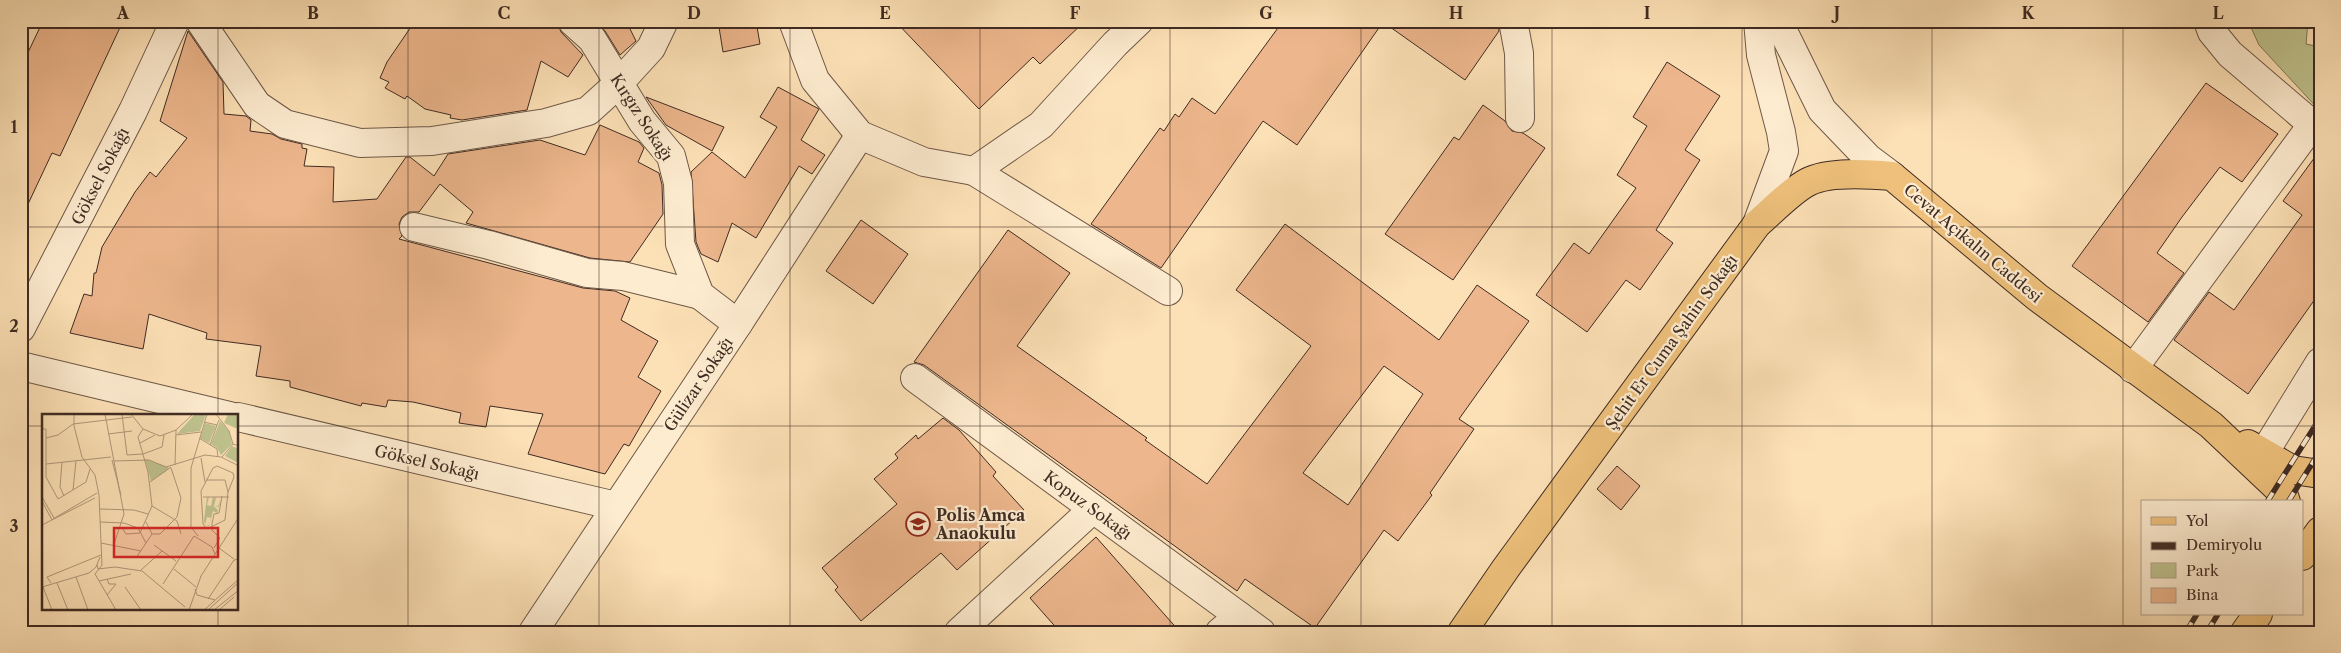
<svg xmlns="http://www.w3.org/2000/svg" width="2341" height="653" viewBox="0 0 2341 653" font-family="'Libre Caslon Text',serif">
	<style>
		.green { fill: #bfc38e; stroke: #7f7758 }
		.building { fill: #edb68c; stroke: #3f2b23; fill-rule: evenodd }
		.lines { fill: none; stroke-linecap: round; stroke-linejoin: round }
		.minor-casing { stroke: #6e5848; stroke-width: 30 }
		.major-casing { stroke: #3f2b23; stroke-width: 30 }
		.minor { stroke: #feecd0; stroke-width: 28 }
		.major { stroke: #eec07b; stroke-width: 28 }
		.rail-casing { stroke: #3f2b23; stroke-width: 5.5 }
		.rail { stroke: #feecd0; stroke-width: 4; stroke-dasharray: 11; stroke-linecap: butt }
		.grid { fill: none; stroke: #3f2b23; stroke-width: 1; stroke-opacity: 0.55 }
		.labels { text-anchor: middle; stroke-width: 4.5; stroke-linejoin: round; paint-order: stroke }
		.street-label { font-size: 16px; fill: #3f2b23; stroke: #feecd0 }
		.poi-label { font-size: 16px; font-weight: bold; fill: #3f2b23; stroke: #feecd0; text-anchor: start }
		.inset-road { fill: none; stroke: #b1987b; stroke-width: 1 }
		.view { fill: #d62828; fill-opacity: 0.15; stroke: #d62828; stroke-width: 2.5 }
		.inset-edge { fill: none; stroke: #3f2b23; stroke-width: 2.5 }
		.neatline { fill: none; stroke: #3f2b23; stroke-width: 2 }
		.grid-label { font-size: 16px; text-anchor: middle; font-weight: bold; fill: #3f2b23 }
	</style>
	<rect width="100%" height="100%" fill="#fde1b6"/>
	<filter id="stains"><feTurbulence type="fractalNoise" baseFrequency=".004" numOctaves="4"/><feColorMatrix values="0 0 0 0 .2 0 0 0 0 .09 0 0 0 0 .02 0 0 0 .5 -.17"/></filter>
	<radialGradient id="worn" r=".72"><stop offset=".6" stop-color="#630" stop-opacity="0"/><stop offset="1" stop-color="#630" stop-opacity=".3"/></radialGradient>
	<polygon class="green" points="2248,21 2308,21 2306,44 2320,47 2320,111 2259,45"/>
	<g class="building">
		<polygon points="43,21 123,21 60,156 52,153 21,219 21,67"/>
		<polygon points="415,21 557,21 561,32 583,55 568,77 541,61 527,110 462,120 450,118 451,115 425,109 407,96 405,99 385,88 389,82 380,78 387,62"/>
		<polygon points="596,21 626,21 636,41 620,55 605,31"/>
		<polygon points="718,21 756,21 760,44 723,52"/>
		<polygon points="895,21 1085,21 1040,64 1033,57 979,109"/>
		<polygon points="1283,21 1498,21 1499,31 1465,80 1383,22 1297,145 1263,121 1161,268 1091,224 1160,128 1164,131 1175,114 1179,117 1192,98 1215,114"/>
		<polygon points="188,31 223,82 224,114 246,116 251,120 250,131 272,134 281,139 302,144 302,148 307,149 304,166 334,167 333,202 377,199 406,157 410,157 434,176 448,154 540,140 585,155 600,125 639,142 644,148 638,162 659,173 662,185 663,214 630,262 590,258 466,223 473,212 440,184 419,212 409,212 402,217 399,224 402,236 399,239 583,288 615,291 630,298 621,320 658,341 638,377 661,391 629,446 624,444 605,474 528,454 543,414 490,406 486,427 459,423 461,413 413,402 388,400 386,407 362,403 361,406 290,387 290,381 256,376 261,346 206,339 207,333 149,314 143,349 70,333 84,294 92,296 94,273 96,273 102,247 135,192 150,172 156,177 187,138 160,121"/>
		<polygon points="1667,62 1720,96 1685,150 1700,160 1656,230 1673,243 1640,290 1626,280 1587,332 1536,295 1574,243 1589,254 1636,188 1617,175 1647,126 1633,117"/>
		<polygon points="2206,83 2278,134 2242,182 2220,167 2182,217 2157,253 2184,273 2148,322 2072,266"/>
		<polygon points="778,87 819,109 801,140 825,155 812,174 799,166 756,238 732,223 718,262 701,254 696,242 691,172 712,152 745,178 777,127 760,117"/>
		<polygon points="646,97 724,127 712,151 666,125"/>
		<polygon points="1483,105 1505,121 1512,131 1523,133 1545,148 1453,280 1385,234 1454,137 1459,140"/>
		<polygon points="2320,150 2320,292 2248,394 2174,340 2209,292 2234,310 2302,215 2283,201"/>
		<polygon points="861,220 908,254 873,304 826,271"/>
		<path d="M1285 224 1439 340 1477 285 1529 321 1459 419 1474 429 1430 493 1432 495 1398 541 1384 530 1315 628 1245 579 1237 591 924 365 914 362 1008 230 1070 273 1017 346 1147 438 1145 440 1207 484 1311 346 1236 290ZM1384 366 1423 394 1348 505 1303 473Z"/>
		<polygon points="943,418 959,430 996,472 993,476 1024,510 957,570 941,553 861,621 835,590 838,587 822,568 897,504 874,479 898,458 895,454 916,435 918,439"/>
		<polygon points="1617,466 1640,486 1621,510 1597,489"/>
		<polygon points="1096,537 1180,632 1060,632 1030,598"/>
	</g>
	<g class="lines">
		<g class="minor-casing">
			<g id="minor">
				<polyline points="200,21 257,105 285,124 360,143 432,141 546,123 588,111 619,83 651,48 664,21"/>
				<polyline points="572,21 592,39 642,121 671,156 678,183 680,244 700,295 738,324"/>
				<polyline points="793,21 815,80 860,135 924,162 974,171 1041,125 1115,44 1139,21"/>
				<polyline points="1513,21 1519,53 1520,118"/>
				<polyline points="1778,21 1822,110 1868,158 1892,176"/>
				<polyline points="2208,21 2212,32 2230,54 2320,131"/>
				<polyline points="974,171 1168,291"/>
				<polyline points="1757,224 1784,151 1781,132 1761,55 1758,21"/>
				<polyline points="414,227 489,245 587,273 623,276 700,295"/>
				<polyline points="21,328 133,111 175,21"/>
				<polyline points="21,366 230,416"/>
				<polyline points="2133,369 2312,125"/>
				<polyline points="915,378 1261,632"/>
				<polyline points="238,417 616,506"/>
				<polyline points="2264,453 2320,362"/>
				<polyline points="533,632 738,324 860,135"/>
				<polyline points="959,632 1093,509"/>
				<polyline points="1220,632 1239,616"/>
			</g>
		</g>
		<g class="major-casing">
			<g id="major">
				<polyline points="2248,444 2293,470 2320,474"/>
				<polyline points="2302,556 2320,531"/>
				<path d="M1462 632 1506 568 1757 224C1771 212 1792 190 1808 182 1828 171 1869 174 1892 176L2037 297 2211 425 2283 493 2286 502"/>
				<polyline points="2245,632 2258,614"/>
			</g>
		</g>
		<use href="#minor" class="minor"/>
		<use href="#major" class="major"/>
		<g class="rail-casing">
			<g id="rail">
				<polyline points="2267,502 2320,418"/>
				<polyline points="2288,502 2320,451"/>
				<polyline points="2186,632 2197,614"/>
				<polyline points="2207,632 2218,614"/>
			</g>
		</g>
		<use href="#rail" class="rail"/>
	</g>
	<path class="grid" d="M218 21V416M408 21V632M599 21V632M790 21V632M980 21V632M1170 21V632M1361 21V632M1552 21V632M1742 21V632M1932 21V632M2123 21V632M21 227H2320M21 426H44M238 426H2320M218 609V632"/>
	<defs>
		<g id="school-ring" transform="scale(1.25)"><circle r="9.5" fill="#feecd0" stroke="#8f2418" stroke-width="1.5"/><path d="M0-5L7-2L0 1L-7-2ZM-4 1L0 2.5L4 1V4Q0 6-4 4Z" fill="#8f2418"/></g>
	</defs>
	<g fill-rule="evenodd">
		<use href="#school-ring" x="918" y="524"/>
	</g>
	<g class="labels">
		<g class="street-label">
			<text transform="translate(642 117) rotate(57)" y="6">Kırgız Sokağı</text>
			<text transform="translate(100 176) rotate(-63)" y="6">Göksel Sokağı</text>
			<text transform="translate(1973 243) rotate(40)" y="6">Cevat Açıkalın Caddesi</text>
			<text transform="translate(1671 342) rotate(-54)" y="6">Şehit Er Cuma Şahin Sokağı</text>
			<text transform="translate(698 384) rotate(-56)" y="6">Gülizar Sokağı</text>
			<text transform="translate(427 462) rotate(13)" y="6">Göksel Sokağı</text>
			<text transform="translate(1088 505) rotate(36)" y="6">Kopuz Sokağı</text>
		</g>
		<g class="poi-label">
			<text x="936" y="521">Polis Amca<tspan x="936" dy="18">Anaokulu</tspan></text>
		</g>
	</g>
	<g transform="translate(42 414)">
		<rect width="196" height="196" fill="#fde1b6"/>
		<path d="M164 0 158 17 135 20 152 1ZM186 0H196V15L182 9ZM178 7 187 17 190 30 179 41 175 34 169 30ZM163 9 174 12 167 29 158 24ZM190 32 195 34 196 49 183 42ZM103 45 126 53 127 55 109 67ZM165 83H167L165 91 169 92 171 83 178 85 174 84 172 92H176L179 85 177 93 171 92 176 96 175 99 171 97 167 112 163 111H167L169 104 165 103 163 111 162 106Z" fill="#bfc38e"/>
		<path class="inset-road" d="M32 0V12L40 43 53 61 57 81 60 151 53 160M63 0 82 100 72 130M80 0 85 41M89 0 101 15 118 22 134 16 151 0M174 0 187 17 191 30 197 32M162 8 175 11 177 6M0 15H4V63L16 85 44 68 48 55M66 20 90 17M134 21 159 18M4 24 16 21 31 10 90 3M157 24 175 35 176 43M98 29 113 21M168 31 175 11M85 41 101 40 120 33 122 21M180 43 191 30M159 44 163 68M70 46 79 81M72 47 107 46 124 53 163 41 179 43 197 52M20 48 18 73 22 82M4 50 69 43M133 51 134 16M175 52 191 59 192 63 186 78 183 106 165 115 161 110 159 77 171 54ZM129 54 139 84M164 66H183L186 78M108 68 129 53M31 76 34 47M0 83 12 104M161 83H187M0 87 10 106M110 92 135 107 139 120M58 95 92 96 106 100M11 105 55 79M58 108 82 109 96 114 104 129M104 108 110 120H118L135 103 139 84M0 111 53 84M80 114 84 120 98 119 110 92 106 58 96 23 101 15M156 122 149 113V54L165 0M59 129 99 137M112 131 134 147M172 134 178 124 170 116V110L172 100 177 99 180 82M177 134 192 145M94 144 110 120M55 151 56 155 73 153 100 157 143 193M132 155 154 173M99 156 120 137M53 160 74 196M34 163 46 196M57 167 89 160M9 169 5 163 59 141M15 169 26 196M121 170 152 122 170 133 173 140M0 173 47 159 54 153 58 143M1 173 10 196M83 173 99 196M153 175 155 181 173 186M65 181 74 170H67L65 165M166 185 192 146 197 145M147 196 159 162 197 103M162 196 197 165M166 196 197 168M172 196 197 176M177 196 192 183"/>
		<path class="view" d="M72 114H176V143H72Z"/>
		<rect width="196" height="196" class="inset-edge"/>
	</g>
	<rect width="2341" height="653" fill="none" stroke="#fde1b6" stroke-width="55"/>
	<rect x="2141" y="500" width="162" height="115" fill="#feecd0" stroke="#b29f8b"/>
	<rect x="2151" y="517" width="25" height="8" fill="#eec07b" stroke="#b29f8b"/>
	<text x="2186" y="526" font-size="15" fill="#3f2b23">Yol</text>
	<rect x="2151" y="542" width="25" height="8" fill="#3f2b23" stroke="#b29f8b"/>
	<text x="2186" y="550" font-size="15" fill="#3f2b23">Demiryolu</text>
	<rect x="2151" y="563" width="25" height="15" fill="#bfc38e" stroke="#b29f8b"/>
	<text x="2186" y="576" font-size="15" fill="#3f2b23">Park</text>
	<rect x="2151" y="588" width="25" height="15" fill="#edb68c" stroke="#b29f8b"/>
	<text x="2186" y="600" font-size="15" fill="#3f2b23">Bina</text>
	<rect x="28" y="28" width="2286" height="598" class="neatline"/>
	<g class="grid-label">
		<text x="123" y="19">A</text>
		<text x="313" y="19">B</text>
		<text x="504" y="19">C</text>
		<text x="694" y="19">D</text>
		<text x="885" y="19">E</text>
		<text x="1075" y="19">F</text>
		<text x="1266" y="19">G</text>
		<text x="1456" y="19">H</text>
		<text x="1647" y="19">I</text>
		<text x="1837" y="19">J</text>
		<text x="2028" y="19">K</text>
		<text x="2218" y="19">L</text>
		<text x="14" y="133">1</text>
		<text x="14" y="332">2</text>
		<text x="14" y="532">3</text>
	</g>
	<rect width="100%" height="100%" filter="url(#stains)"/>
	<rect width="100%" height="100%" fill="url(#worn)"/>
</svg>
